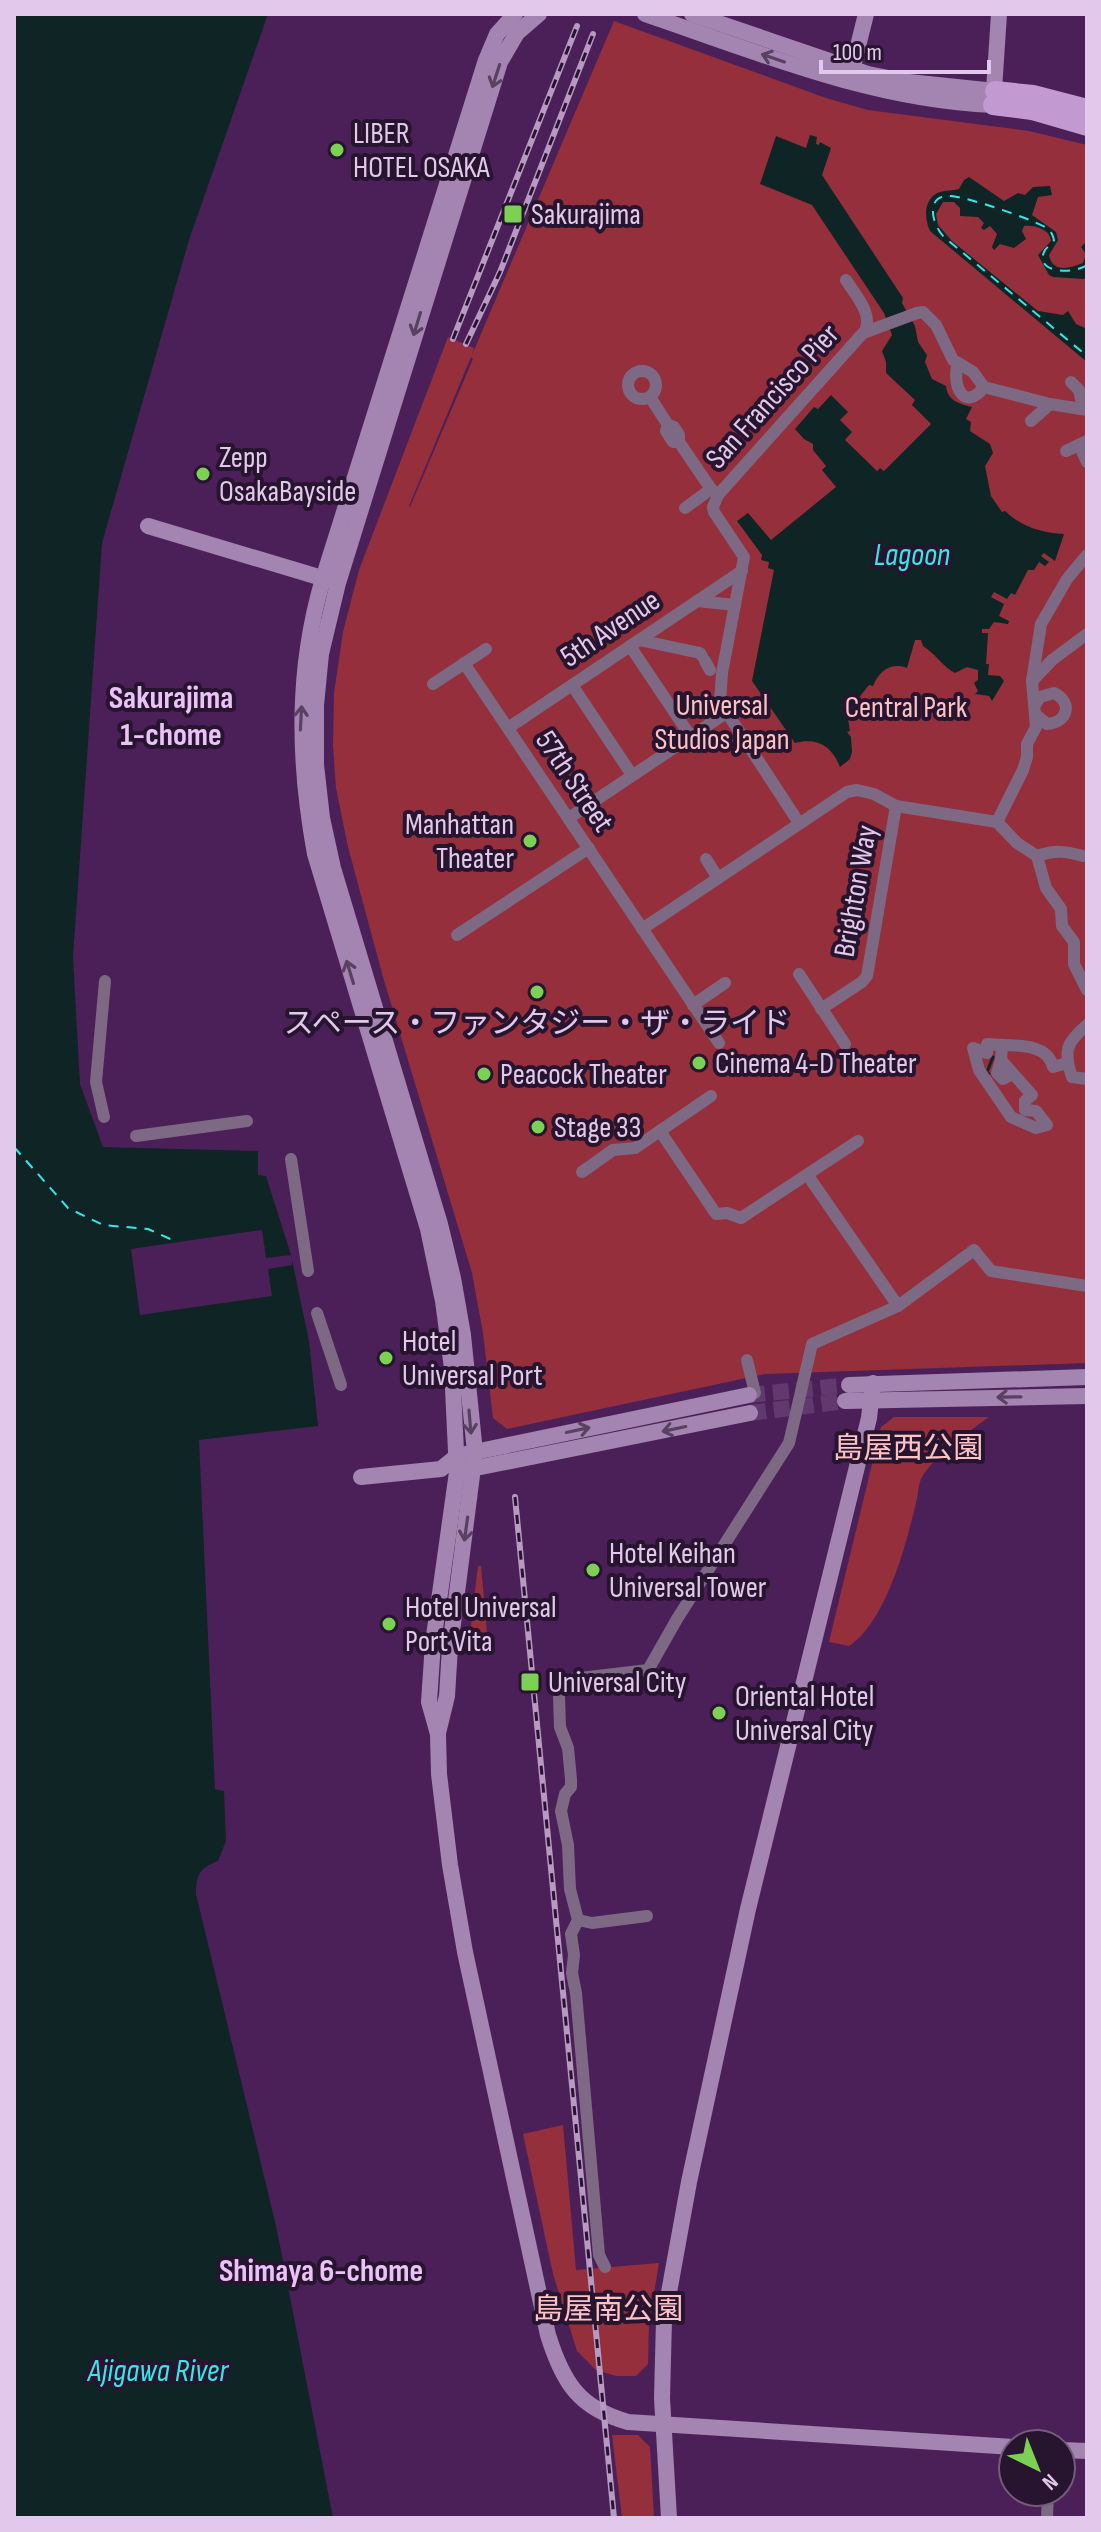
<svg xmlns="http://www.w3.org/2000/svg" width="1101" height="2532" viewBox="0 0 1101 2532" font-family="'Sofia Sans Condensed','Noto Sans JP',sans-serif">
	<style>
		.green { fill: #952f3c; fill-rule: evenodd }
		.water { fill: #0f2525 }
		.pier { fill: #4b2059 }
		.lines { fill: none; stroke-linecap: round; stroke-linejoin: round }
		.stream { stroke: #0f2525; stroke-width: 3 }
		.ferry { stroke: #36e7ea; stroke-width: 2; stroke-dasharray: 10 8; stroke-linecap: butt }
		.secondary-tunnel { stroke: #62396f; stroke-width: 16; stroke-dasharray: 16 8; stroke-linecap: butt }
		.street { stroke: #7d6984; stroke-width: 12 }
		.secondary { stroke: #a484b0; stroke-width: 16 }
		.primary { stroke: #c399d1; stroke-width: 20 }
		.rail-casing { stroke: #b799c2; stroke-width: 6 }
		.rail { stroke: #27142e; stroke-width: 3; stroke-dasharray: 9; stroke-linecap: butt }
		.oneway { stroke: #594162 }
		.poi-dot { fill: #7cd155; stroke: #27142e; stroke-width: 3 }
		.labels { text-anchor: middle; stroke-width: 8; stroke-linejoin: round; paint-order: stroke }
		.poi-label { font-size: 30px; fill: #e2c9eb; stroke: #27142e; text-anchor: start }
		.street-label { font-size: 30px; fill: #e2c9eb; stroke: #27142e }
		.park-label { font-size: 30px; fill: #fdc2c4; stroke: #27142e }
		.water-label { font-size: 32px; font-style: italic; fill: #36e7ea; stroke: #27142e }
		.neighbourhood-label { font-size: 32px; font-weight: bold; fill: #eac2f8; stroke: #27142e }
	</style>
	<rect width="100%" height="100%" fill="#4b2059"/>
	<g class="green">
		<path d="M614 21 826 98 868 110 1029 131 1087 145V1363L765 1374 507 1429 493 1418 483 1333 472 1273 383 977 348 847 336 788 333 746 334 693 343 632 359 570 448 337 474 348 472 355ZM471 357 473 359 410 507 409 506Z"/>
		<path d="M894 1417H989C970 1431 931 1458 921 1479 918 1486 918 1496 916 1503 906 1545 886 1622 849 1646L829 1642 881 1427Z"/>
		<polygon points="478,1566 481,1566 488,1643 469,1642"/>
		<polygon points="563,2125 576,2270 659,2263 649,2323 648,2364 636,2376 616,2376 596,2370 577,2351 553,2274 523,2134"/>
		<polygon points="612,2435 638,2435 650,2447 654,2518 622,2518"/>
	</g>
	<g class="water">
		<path d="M14 14H268L189 240 102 543 73 957 80 1084 103 1147 258 1151V1175L266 1176 291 1255 309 1341 318 1426 199 1440 215 1789 224 1791 226 1841 218 1861C201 1868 196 1873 196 1894L277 2230 333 2518H14Z"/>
		<path d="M810 135 817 137 816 144 819 145 820 142 831 148 822 175 903 298 902 303 915 326 918 342 927 355 925 362 932 379 946 386C947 400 959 404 972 407L966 419 971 422 970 431 990 444 993 453 985 466 991 496 1002 512 1005 511C1022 527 1041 533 1064 534L1055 561 1044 553 1041 556 1049 562 1045 566 1039 562 1034 570H1028L1015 595 1011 593 1007 599 994 592 991 597 1004 604 999 616 1009 621 1008 624 994 622 989 629H982V633H988L986 664H989L988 675 1000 676 1004 681 992 701 989 696 975 694 978 691 974 683 978 680V670L967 667 955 673C943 667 937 655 923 646L921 640H915L907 668C891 662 879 671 873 686L869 685 850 709 848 719 850 731 847 732 851 737 852 752 850 759 840 767C832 746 817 737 795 743L752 681 774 570 768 568 769 562 761 560 762 555 737 521 748 513 771 540 836 487 822 470 826 466 813 450V444L804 439 795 429 814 407 818 409 831 395 848 412 840 420 852 432 845 440 877 471 880 468 884 471 931 424 912 405 915 400 886 373V362L882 351 892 335 884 313 812 205 760 184 776 136 806 148Z"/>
		<path d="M969 177 1004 201 1018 193 1025 195 1033 187 1050 186 1052 195 1038 197 1032 215 1056 232 1058 240 1049 255C1053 274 1070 268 1083 263L1086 254 1081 247 1087 241V276L1084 279 1053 277 1049 275 1038 255 1051 241C1050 229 1034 225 1024 226L1022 231 1026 239 1014 248 1000 244 994 250 992 247 997 234 990 226 984 230 981 228 984 223 978 217 960 216V208L954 202H943L936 214 938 225 952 241 1038 311 1063 315 1068 311 1076 324 1087 329V362L930 231C924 218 923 198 940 192 946 190 953 191 959 189L964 180Z"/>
	</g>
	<polygon class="pier" points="262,1230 266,1258 291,1255 292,1260 292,1265 268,1269 272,1296 140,1315 131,1249"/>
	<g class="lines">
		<polyline class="stream" points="989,1074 987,1072 993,1057"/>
		<g class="ferry">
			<path d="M1087 265C1074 275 1032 273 1045 250 1048 246 1052 244 1054 240 1052 234 1053 234 1048 229 1036 220 967 197 951 196 924 194 932 225 944 237L1087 356"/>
			<polyline points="14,1147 68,1208 103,1225 148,1229 177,1242"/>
		</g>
		<g class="secondary-tunnel">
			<polyline points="749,1395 849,1385"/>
			<polyline points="750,1413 845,1401"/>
		</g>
		<g class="street">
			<path d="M846 280C856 296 873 313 865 332"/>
			<path d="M958 363C951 385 964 413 984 387"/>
			<circle cx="642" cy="385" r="14"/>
			<polyline points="1071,382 1079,390 1083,408"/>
			<polyline points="650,397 668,425 674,427 679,435 679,442 673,442 666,431 668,425"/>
			<polyline points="1031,421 1050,404"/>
			<polyline points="679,442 711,489 718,495"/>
			<polyline points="1079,445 1087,462"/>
			<polyline points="1066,451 1087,441"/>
			<polyline points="685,508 711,489"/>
			<polyline points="697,601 735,605"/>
			<polyline points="639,640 700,653 702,656"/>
			<polyline points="630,646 691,737"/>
			<polyline points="705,661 710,670"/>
			<polyline points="464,663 719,1043"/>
			<polyline points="1032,681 1052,660 1087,634"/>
			<polyline points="433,684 486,649"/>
			<polyline points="572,685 632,775"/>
			<path d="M1035 705 1040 697 1054 693C1073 702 1068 723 1047 724L1036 715"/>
			<polyline points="508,728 742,571"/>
			<polyline points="569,818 726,713"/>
			<polyline points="997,822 1023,770 1027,757 1027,744 1036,727 1032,681 1041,624 1067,579 1087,555"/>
			<polyline points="997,822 1017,843 1037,856 1046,888 1061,909 1062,926 1074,942 1074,964 1087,990"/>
			<polyline points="799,823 720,702 722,673 744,557 714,512 713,507 718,495 863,333 917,313 923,312 936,325 953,360 973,372 984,387 1050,404 1087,410"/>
			<path d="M1037 856C1055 850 1065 851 1083 856"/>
			<polyline points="706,859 718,878"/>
			<polyline points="642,929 847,792 857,790 874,794 896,806 997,822"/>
			<polyline points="457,935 589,848"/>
			<polyline points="799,974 845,1044"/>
			<polyline points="693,1005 725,983"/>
			<polyline points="821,1009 862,982 867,976 896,806"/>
			<path d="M1087 1025C1066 1043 1063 1051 1072 1077L1087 1079"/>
			<path d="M1002 1046 1001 1060 1032 1095 1025 1101V1110L1036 1111 1047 1125 1036 1128 1011 1117 979 1070 973 1048 987 1053V1044C1009 1047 1047 1040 1053 1067L1067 1063"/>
			<polyline points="1001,1060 997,1073 1003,1079 1013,1074"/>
			<polyline points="104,1117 96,1082 105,981"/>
			<polyline points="660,1131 716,1214 727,1213 741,1218 858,1141"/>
			<polyline points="136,1136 247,1121"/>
			<polyline points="291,1159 308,1271"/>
			<polyline points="582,1172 613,1150 635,1148 711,1096"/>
			<polyline points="811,1180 898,1306 974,1250 991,1271 1087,1286"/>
			<polyline points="317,1313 341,1385"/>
			<polyline points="747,1360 755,1393"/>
			<polyline points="555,1681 648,1670 677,1619 789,1443 812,1344 898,1306"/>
			<polyline points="559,1696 560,1727 568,1748 571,1779 571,1787 565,1794 561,1811 568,1845 570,1889 578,1920 571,1934 574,1955 572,1973 576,1993 599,2255 605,2267"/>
			<polyline points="578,1920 592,1923 647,1916"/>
			<polyline points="1047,2518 1048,2492"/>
		</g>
		<g class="secondary">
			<path d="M515 14 497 34 486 60 323 579C296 670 298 761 315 854L428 1229 443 1301 452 1368 457 1472 433 1643 429 1702 438 1734 439 1774 450 1865 465 1952 548 2335C563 2383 579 2408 628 2422L1013 2447"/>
			<path d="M645 14C759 53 872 100 993 105L999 14"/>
			<polyline points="692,14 868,74 909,82 995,91"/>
			<polyline points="850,78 866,14"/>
			<polyline points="148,526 332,581"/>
			<polyline points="849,1385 1087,1377"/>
			<polyline points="845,1401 1087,1396"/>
			<polyline points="466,1470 750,1413"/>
			<polyline points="361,1477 441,1469 457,1456 475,1452 749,1395"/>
			<polyline points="438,1733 447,1696 450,1647 475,1452 463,1335 453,1278 440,1224 333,868 322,818 316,765 316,705 321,654 338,583 500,62 517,33 539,14"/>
			<polyline points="1061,2450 1087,2451"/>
			<polyline points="669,2518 662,2398 664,2320 689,2182 748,1909 869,1418 873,1383"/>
		</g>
		<g class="primary">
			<polyline points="995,91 1033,95 1087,109"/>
			<polyline points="993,105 1032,110 1087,126"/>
		</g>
		<g class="rail-casing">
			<g id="rail">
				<polyline points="453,339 577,26"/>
				<polyline points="466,344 500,272 593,34"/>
				<polyline points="515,1497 614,2518"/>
			</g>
		</g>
		<use href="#rail" class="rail"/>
	</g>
	<defs><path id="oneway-shaft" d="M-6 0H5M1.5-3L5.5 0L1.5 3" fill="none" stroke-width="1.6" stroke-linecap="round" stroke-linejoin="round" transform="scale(2)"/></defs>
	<g class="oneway">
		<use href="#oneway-shaft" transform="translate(773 58) rotate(-161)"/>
		<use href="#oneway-shaft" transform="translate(496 76) rotate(108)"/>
		<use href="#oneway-shaft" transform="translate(417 324) rotate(107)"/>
		<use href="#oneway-shaft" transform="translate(301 718) rotate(-87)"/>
		<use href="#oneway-shaft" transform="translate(350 972) rotate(-107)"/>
		<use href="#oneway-shaft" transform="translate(1009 1397) rotate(179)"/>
		<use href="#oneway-shaft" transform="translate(470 1422) rotate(85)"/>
		<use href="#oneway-shaft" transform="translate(674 1429) rotate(168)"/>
		<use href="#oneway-shaft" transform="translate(578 1430) rotate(-12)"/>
		<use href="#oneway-shaft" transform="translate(466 1529) rotate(98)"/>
	</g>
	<g class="poi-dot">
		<circle cx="337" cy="150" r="8"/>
		<rect x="503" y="204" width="20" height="20" rx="4"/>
		<circle cx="203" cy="474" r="8"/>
		<circle cx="530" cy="841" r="8"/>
		<circle cx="537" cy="992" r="8"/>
		<circle cx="699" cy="1063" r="8"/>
		<circle cx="484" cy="1074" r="8"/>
		<circle cx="538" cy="1127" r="8"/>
		<circle cx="386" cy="1358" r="8"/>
		<circle cx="593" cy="1570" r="8"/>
		<circle cx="389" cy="1624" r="8"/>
		<rect x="520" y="1672" width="20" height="20" rx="4"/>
		<circle cx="719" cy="1713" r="8"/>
	</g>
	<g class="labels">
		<g class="poi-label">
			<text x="353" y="143">LIBER<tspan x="353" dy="34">HOTEL OSAKA</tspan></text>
			<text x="531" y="224">Sakurajima</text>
			<text x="219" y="467">Zepp<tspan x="219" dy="34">OsakaBayside</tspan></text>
			<text x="514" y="834" text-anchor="end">Manhattan<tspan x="514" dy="34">Theater</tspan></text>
			<text x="537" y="1033" text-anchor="middle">スペース・ファンタジー・ザ・ライド</text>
			<text x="715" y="1073">Cinema 4-D Theater</text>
			<text x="500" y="1084">Peacock Theater</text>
			<text x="554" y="1137">Stage 33</text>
			<text x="402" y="1351">Hotel<tspan x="402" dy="34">Universal Port</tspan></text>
			<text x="609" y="1563">Hotel Keihan<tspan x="609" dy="34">Universal Tower</tspan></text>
			<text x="405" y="1617">Hotel Universal<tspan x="405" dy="34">Port Vita</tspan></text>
			<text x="548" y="1692">Universal City</text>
			<text x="735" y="1706">Oriental Hotel<tspan x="735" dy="34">Universal City</tspan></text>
		</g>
		<g class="street-label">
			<text transform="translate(772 396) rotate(-48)" y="10">San Francisco Pier</text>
			<text transform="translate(610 628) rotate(-34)" y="10">5th Avenue</text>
			<text transform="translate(575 781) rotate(56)" y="10">57th Street</text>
			<text transform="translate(855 891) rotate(-80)" y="10">Brighton Way</text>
		</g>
		<g class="park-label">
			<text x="722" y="715">Universal<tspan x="722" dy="34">Studios Japan</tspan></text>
			<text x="906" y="717">Central Park</text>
			<text x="908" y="1458">島屋西公園</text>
			<text x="608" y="2319">島屋南公園</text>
		</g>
		<g class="water-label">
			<text x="912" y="565">Lagoon</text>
			<text x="158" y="2381">Ajigawa River</text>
		</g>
		<g class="neighbourhood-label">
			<text x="171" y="708">Sakurajima<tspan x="171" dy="37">1-chome</tspan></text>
			<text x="321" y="2281">Shimaya 6-chome</text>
		</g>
	</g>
	<rect width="1101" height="2532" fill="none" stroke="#e2c9eb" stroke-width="32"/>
	<g transform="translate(1037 2468) rotate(137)"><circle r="38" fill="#27142e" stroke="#725c7a" stroke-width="2"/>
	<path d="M0-6L14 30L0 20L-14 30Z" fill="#7cd155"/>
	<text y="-12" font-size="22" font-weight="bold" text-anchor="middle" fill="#e2c9eb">N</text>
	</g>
	<path d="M821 60v12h168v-12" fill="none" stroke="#e2c9eb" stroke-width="4"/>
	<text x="833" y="60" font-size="24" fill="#e2c9eb" stroke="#27142e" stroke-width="6" paint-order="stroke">100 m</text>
</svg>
